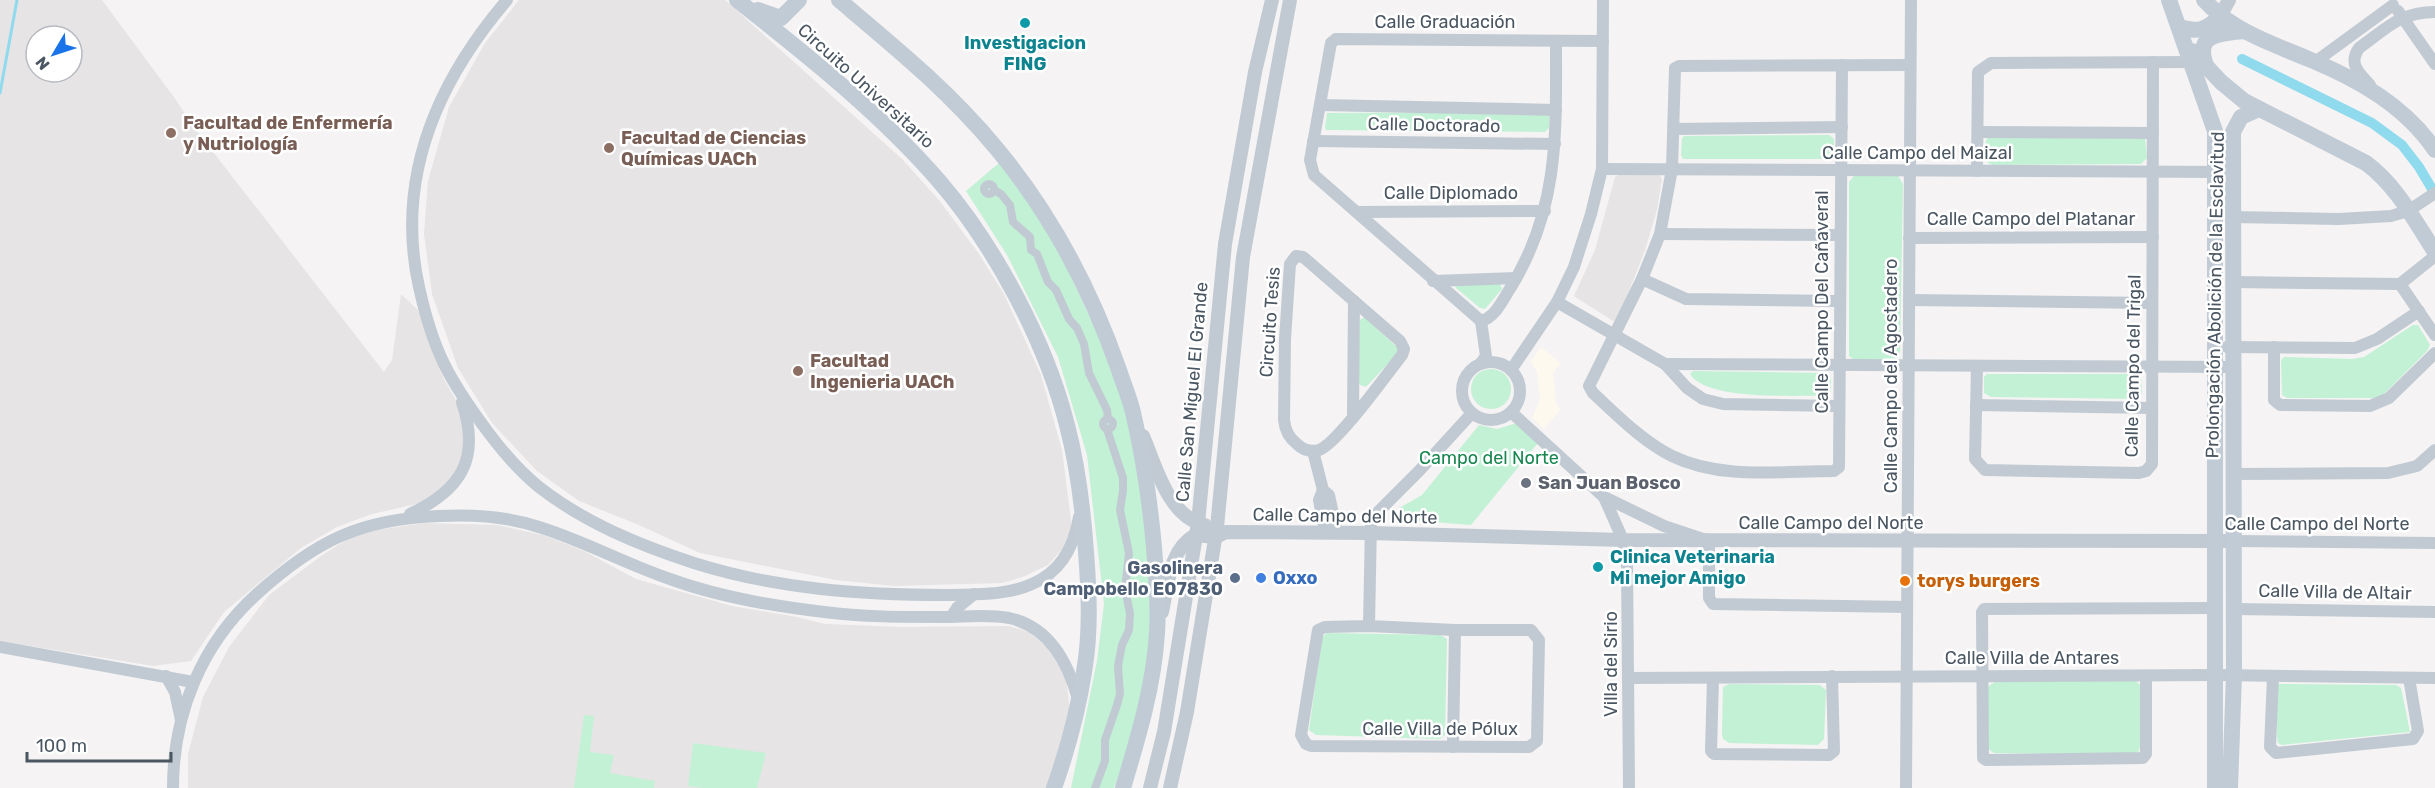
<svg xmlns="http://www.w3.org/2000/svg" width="2435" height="788" viewBox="0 0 2435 788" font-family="Rubik,sans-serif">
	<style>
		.commercial { fill: #fdf9ef }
		.education { fill: #e6e4e5; fill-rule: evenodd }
		.green { fill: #c3f1d5 }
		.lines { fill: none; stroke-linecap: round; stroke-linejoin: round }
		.stream { stroke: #90daee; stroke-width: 3 }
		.canal { stroke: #90daee; stroke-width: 10 }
		.pedestrian { stroke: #c1cad2; stroke-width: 8 }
		.minor { stroke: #c1cad2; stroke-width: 12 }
		.tertiary { stroke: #c1cad2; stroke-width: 14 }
		.secondary { stroke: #c1cbd6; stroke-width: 16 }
		.culture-dot { fill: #0f9aa8; stroke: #fff; stroke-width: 2 }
		.education-dot { fill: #8d6e63; stroke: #fff; stroke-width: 2 }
		.worship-dot { fill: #6b7280; stroke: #fff; stroke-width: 2 }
		.service-dot { fill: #5c6f8a; stroke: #fff; stroke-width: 2 }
		.shop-dot { fill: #3f7fe0; stroke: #fff; stroke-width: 2 }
		.food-dot { fill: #e8710a; stroke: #fff; stroke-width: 2 }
		.labels { text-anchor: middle; stroke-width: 5; stroke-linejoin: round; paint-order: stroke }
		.street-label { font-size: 18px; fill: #4a5661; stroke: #fff }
		.culture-label { font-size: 18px; font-weight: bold; fill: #0d838f; stroke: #fff }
		.education-label { font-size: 18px; font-weight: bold; fill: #785e54; stroke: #fff; text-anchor: start }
		.park-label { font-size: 18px; fill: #17864f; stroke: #fff }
		.worship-label { font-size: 18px; font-weight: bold; fill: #5b616d; stroke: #fff; text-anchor: start }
		.service-label { font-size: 18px; font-weight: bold; fill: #4e5e75; stroke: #fff; text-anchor: end }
		.shop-label { font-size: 18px; font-weight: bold; fill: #366cbe; stroke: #fff; text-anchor: start }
		.food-label { font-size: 18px; font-weight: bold; fill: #c56008; stroke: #fff; text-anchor: start }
	</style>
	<rect width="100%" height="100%" fill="#f5f3f3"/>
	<polygon class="commercial" points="1541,347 1561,363 1553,373 1556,404 1561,409 1544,429 1532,418 1540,399 1537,373 1531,361"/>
	<g class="education">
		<path d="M0 0H102L176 100 193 126 384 372 392 360 401 294 418 310 443 377 463 413 465 450 450 483 425 502 372 514 337 527 301 548 224 612 191 661 153 666 0 641ZM36 36H72V72H36Z"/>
		<polygon points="519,0 725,0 902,159 939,200 979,254 1004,294 1041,375 1062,450 1072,528 1063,548 1048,565 1025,576 1002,583 894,586 836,580 700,553 639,525 579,501 537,471 492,423 458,368 432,294 424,234 428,181 449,107 485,43"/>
		<polygon points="1659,174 1662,179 1657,210 1645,250 1622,309 1617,319 1613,321 1574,296 1595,250 1615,177 1619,175"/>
		<polygon points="424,523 497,525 543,535 584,551 636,579 732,606 797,617 825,624 902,627 1009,626 1029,632 1049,649 1065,672 1068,693 1070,712 1048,788 188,788 188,754 203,697 229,647 269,595 321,556 357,533"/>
	</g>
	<g class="green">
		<polygon points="1542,112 1550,115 1549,128 1545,132 1326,130 1325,127 1327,113"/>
		<polygon points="1829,135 1834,139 1834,156 1829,159 1683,159 1681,155 1682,138 1684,136"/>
		<path d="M1988 137 2145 138 2147 158 2141 164 1993 165 1988 163C1985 155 1983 144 1988 137Z"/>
		<polygon points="999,163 1052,235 1117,377 1147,508 1151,631 1138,724 1114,788 1071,788 1097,661 1104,604 1087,455 1058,357 1007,255 966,191"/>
		<polygon points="1854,176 1898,176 1903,184 1900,352 1899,357 1895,359 1853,359 1849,356 1849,182"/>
		<polygon points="1500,283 1502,289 1485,309 1480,308 1456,288 1455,284"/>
		<polygon points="1364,317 1398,348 1397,354 1366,387 1360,385 1356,377 1360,320"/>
		<polygon points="2413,325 2418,325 2430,345 2427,351 2385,393 2376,398 2287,398 2282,395 2281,360 2284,357 2352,359 2364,357"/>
		<circle cx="1491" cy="389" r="20"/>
		<path d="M1693 371 1829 373 1831 377V392L1826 396C1796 395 1706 401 1690 374Z"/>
		<polygon points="1987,374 2137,374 2141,377 2142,394 2137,399 1991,397 1984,393 1984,377"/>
		<polygon points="1517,423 1538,443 1471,525 1407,520 1401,517 1399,508 1422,495 1479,425 1497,429"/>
		<polygon points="1327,633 1440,635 1447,639 1445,735 1440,739 1316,735 1309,730 1322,637"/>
		<polygon points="1996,681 2136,681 2140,685 2141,744 2138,753 2129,755 1994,753 1988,749 1986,688"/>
		<polygon points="1729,684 1820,685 1826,690 1824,739 1818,745 1729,743 1723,739 1722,733 1723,687"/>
		<polygon points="2280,684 2396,685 2401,688 2410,732 2282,745 2278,743 2277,736 2276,685"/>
		<polygon points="584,715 594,716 590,752 614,755 610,773 655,781 654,788 574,788"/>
		<polygon points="693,743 766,753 757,788 703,788 688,786"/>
	</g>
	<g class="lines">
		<polyline class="stream" points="0,93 17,0"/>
		<polyline class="canal" points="2242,59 2372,123 2402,145 2419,167 2435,194"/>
		<g class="pedestrian">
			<circle cx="989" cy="189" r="5"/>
			<polyline points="994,190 1001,194 1010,205 1013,222 1030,237 1031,250 1037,254 1048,282 1056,290 1069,319 1077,328 1084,344 1089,373 1107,410 1108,419"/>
			<circle cx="1108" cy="424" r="5"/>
			<polyline points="1095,788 1105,761 1105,740 1117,705 1120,694 1118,666 1122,645 1129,630 1130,613 1125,589 1129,553 1120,510 1123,491 1123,478 1107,429"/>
		</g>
		<g class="minor">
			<path d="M507 0C437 82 395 179 419 287 433 351 449 380 488 432 503 452 519 471 539 487 585 523 639 545 694 563 776 589 861 595 946 595 973 594 1006 596 1032 584 1061 572 1074 547 1079 517"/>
			<polyline points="2398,11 2435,64"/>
			<path d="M1556 41C1556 131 1560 207 1511 287 1503 299 1496 317 1481 321L1314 175 1310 160 1331 43 1336 39 1603 41"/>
			<polyline points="2315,62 2393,5"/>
			<path d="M1842 65 1839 467 1834 471C1781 471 1721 480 1672 456 1642 441 1617 415 1593 393L1589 386 1642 279 1660 234 1672 169 1675 68 1679 66 1910 65"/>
			<path d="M2370 85C2359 73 2348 64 2359 48 2387 28 2400 12 2435 12"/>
			<polyline points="1320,105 1556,110"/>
			<polyline points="1674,129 1842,127"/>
			<polyline points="1978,132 2153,133"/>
			<polyline points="1313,141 1555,144"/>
			<polyline points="1602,169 2222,172"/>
			<polyline points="1977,171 1978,72 1991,63 2192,62"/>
			<polyline points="1357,212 1545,211"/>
			<polyline points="2232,217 2339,219 2391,216 2408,211 2435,193"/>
			<polyline points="1660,234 1840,235"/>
			<polyline points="1909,238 2153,237"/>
			<path d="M1296 256 1303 257 1309 262 1400 341 1404 349 1402 355C1387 374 1337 444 1319 450 1311 452 1303 450 1297 444 1289 438 1285 430 1284 420L1285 339 1290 264Z"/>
			<polyline points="1642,279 1686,299 1839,301"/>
			<polyline points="1433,281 1516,278"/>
			<polyline points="2233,282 2400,284 2435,256"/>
			<polyline points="2400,284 2435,335"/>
			<polyline points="1909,300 2152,303"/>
			<polyline points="1557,302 1665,364 1687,388 1703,399 1723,404 1839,406"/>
			<polyline points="2227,347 2355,348 2377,339 2419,311"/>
			<polyline points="2274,347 2274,400 2280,405 2370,406 2389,398 2435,353"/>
			<circle cx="1491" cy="391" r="29"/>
			<polyline points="1481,363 1486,356 1481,321"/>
			<polyline points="1665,364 2233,367"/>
			<polyline points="1977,366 1975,459 1985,470 2139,473 2146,471 2152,464 2153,62"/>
			<polyline points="1511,370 1557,302 1574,267 1591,214 1602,169 1603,0"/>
			<polyline points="1976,405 2152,408"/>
			<polyline points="1511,412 1604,497 1664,526 1709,541 1709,598 1713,604 1907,607"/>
			<polyline points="1353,415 1354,301"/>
			<polyline points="1313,451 1323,490 1329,495 1337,533"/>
			<polyline points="2233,474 2388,473 2417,466 2435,450"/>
			<polyline points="1323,490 1319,500 1325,533"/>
			<polyline points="1604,497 1623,540 1627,563 1629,788"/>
			<path d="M410 514C461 490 481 459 462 402"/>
			<polyline points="2233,541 2435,543"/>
			<polyline points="2234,609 2435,612"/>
			<polyline points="951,617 957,608 974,594"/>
			<polyline points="1369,626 1455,630 1531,630 1539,640 1537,741 1529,747 1524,747 1311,746 1306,744 1301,735 1318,630 1325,627 1369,626 1371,522 1378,512 1419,471 1472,413"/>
			<polyline points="0,647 193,682"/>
			<polyline points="166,676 175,692 181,720"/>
			<polyline points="2146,676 2146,754 2143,758 1986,760 1983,758 1982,612 1984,609 2216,608"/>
			<polyline points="2273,677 2270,747 2276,753 2413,739 2418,731 2409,678"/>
			<polyline points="1629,678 2216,675 2435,678"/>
			<polyline points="1713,678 1711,751 1714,754 1829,755 1834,751 1832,676"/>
			<polyline points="1453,747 1455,630"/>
			<path d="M173 788C173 713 202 643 258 593 316 541 360 519 439 516 474 514 506 516 539 527 584 541 626 564 670 579 719 597 772 606 824 612 863 617 902 617 942 617 964 617 988 614 1009 618 1050 627 1068 663 1078 699"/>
			<polyline points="1906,788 1911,0"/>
		</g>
		<g class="tertiary">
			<polyline points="2220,16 2229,0"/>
			<path d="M1143 436C1156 466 1168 517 1205 525"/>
			<path d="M1162 612C1168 585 1169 550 1195 535L1216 537 1226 532 1370 533 1623 540 2233 541"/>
			<polyline points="1150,788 1164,732 1198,523 1225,244 1255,72 1272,0"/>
			<polyline points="1170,788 1187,712 1217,527 1243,257 1290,0"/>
		</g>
		<g class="secondary">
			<path d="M737 0C807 55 881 114 939 181 995 246 1046 342 1067 425 1078 467 1083 509 1086 552 1089 591 1091 633 1084 672 1078 711 1067 751 1054 788"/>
			<path d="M839 0C896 48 949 91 997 149 1051 214 1091 290 1119 370 1124 386 1131 401 1134 417 1144 460 1150 503 1154 547 1156 575 1159 605 1157 633 1154 685 1138 738 1123 788"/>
			<polyline points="2169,0 2215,131 2215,788"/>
			<path d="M2204 0C2232 31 2273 44 2311 60 2359 80 2405 106 2435 150"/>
			<polyline points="758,10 781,18 799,0"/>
			<path d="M2179 27C2196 32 2206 31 2218 18"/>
			<path d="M2192 51 2221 82 2244 101 2366 163C2397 186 2414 220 2435 252"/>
			<path d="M2207 68C2193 34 2218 34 2244 31"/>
			<polyline points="2230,788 2234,675 2233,132 2241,117 2259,109"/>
		</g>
	</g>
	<g class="culture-dot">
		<circle cx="1025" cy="23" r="6"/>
		<circle cx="1598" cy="567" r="6"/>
	</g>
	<g class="education-dot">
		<circle cx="171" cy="133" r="6"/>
		<circle cx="609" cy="148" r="6"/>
		<circle cx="798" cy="371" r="6"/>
	</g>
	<circle class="worship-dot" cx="1526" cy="483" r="6"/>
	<circle class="service-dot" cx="1235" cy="578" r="6"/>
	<circle class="shop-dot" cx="1261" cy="578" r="6"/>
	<circle class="food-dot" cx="1905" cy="581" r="6"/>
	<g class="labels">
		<g class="street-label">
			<text x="1445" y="28">Calle Graduación</text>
			<text transform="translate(866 86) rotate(42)" y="6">Circuito Universitario</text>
			<text transform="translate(1434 125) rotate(1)" y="6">Calle Doctorado</text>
			<text x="1917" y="159">Calle Campo del Maizal</text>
			<text x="1451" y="199">Calle Diplomado</text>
			<text x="2031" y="225">Calle Campo del Platanar</text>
			<text transform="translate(2215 295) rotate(-89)" y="6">Prolongación Abolición de la Esclavitud</text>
			<text transform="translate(1822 302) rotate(-90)" y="6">Calle Campo Del Cañaveral</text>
			<text transform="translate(1270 322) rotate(-86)" y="6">Circuito Tesis</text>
			<text transform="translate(2133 366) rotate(-89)" y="6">Calle Campo del Trigal</text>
			<text transform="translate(1891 376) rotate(-90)" y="6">Calle Campo del Agostadero</text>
			<text transform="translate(1192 392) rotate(-85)" y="6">Calle San Miguel El Grande</text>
			<text transform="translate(1345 516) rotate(1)" y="6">Calle Campo del Norte</text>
			<text x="1831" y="529">Calle Campo del Norte</text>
			<text x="2317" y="530">Calle Campo del Norte</text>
			<text transform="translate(2335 592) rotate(1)" y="6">Calle Villa de Altair</text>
			<text x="2032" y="664">Calle Villa de Antares</text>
			<text transform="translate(1611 664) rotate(-90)" y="6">Villa del Sirio</text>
			<text x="1440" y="735">Calle Villa de Pólux</text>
		</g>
		<g class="culture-label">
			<text x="1025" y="49">Investigacion<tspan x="1025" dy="21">FING</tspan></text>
			<text x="1610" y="563" text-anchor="start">Clinica Veterinaria<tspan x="1610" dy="21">Mi mejor Amigo</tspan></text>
		</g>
		<g class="education-label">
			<text x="183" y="129">Facultad de Enfermería<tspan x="183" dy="21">y Nutriología</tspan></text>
			<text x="621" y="144">Facultad de Ciencias<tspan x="621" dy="21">Químicas UACh</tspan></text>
			<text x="810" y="367">Facultad<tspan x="810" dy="21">Ingenieria UACh</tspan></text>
		</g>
		<g class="park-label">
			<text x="1489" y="464">Campo del Norte</text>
		</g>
		<g class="worship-label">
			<text x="1538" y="489">San Juan Bosco</text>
		</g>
		<g class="service-label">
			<text x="1223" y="574">Gasolinera<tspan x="1223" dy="21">Campobello E07830</tspan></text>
		</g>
		<g class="shop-label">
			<text x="1273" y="584">Oxxo</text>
		</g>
		<g class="food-label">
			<text x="1917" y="587">torys burgers</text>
		</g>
	</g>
	<g transform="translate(54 54) rotate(231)"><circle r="28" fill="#ffffff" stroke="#b7bbc0" stroke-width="1.5"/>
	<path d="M0-4.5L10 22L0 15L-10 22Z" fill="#1a73e8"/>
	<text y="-9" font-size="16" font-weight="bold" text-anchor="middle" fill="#4a5661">N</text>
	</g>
	<path d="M27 752v9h144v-9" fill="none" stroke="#4a5661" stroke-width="3"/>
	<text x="36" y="752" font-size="18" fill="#4a5661" stroke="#ffffff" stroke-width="4.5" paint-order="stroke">100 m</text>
</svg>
